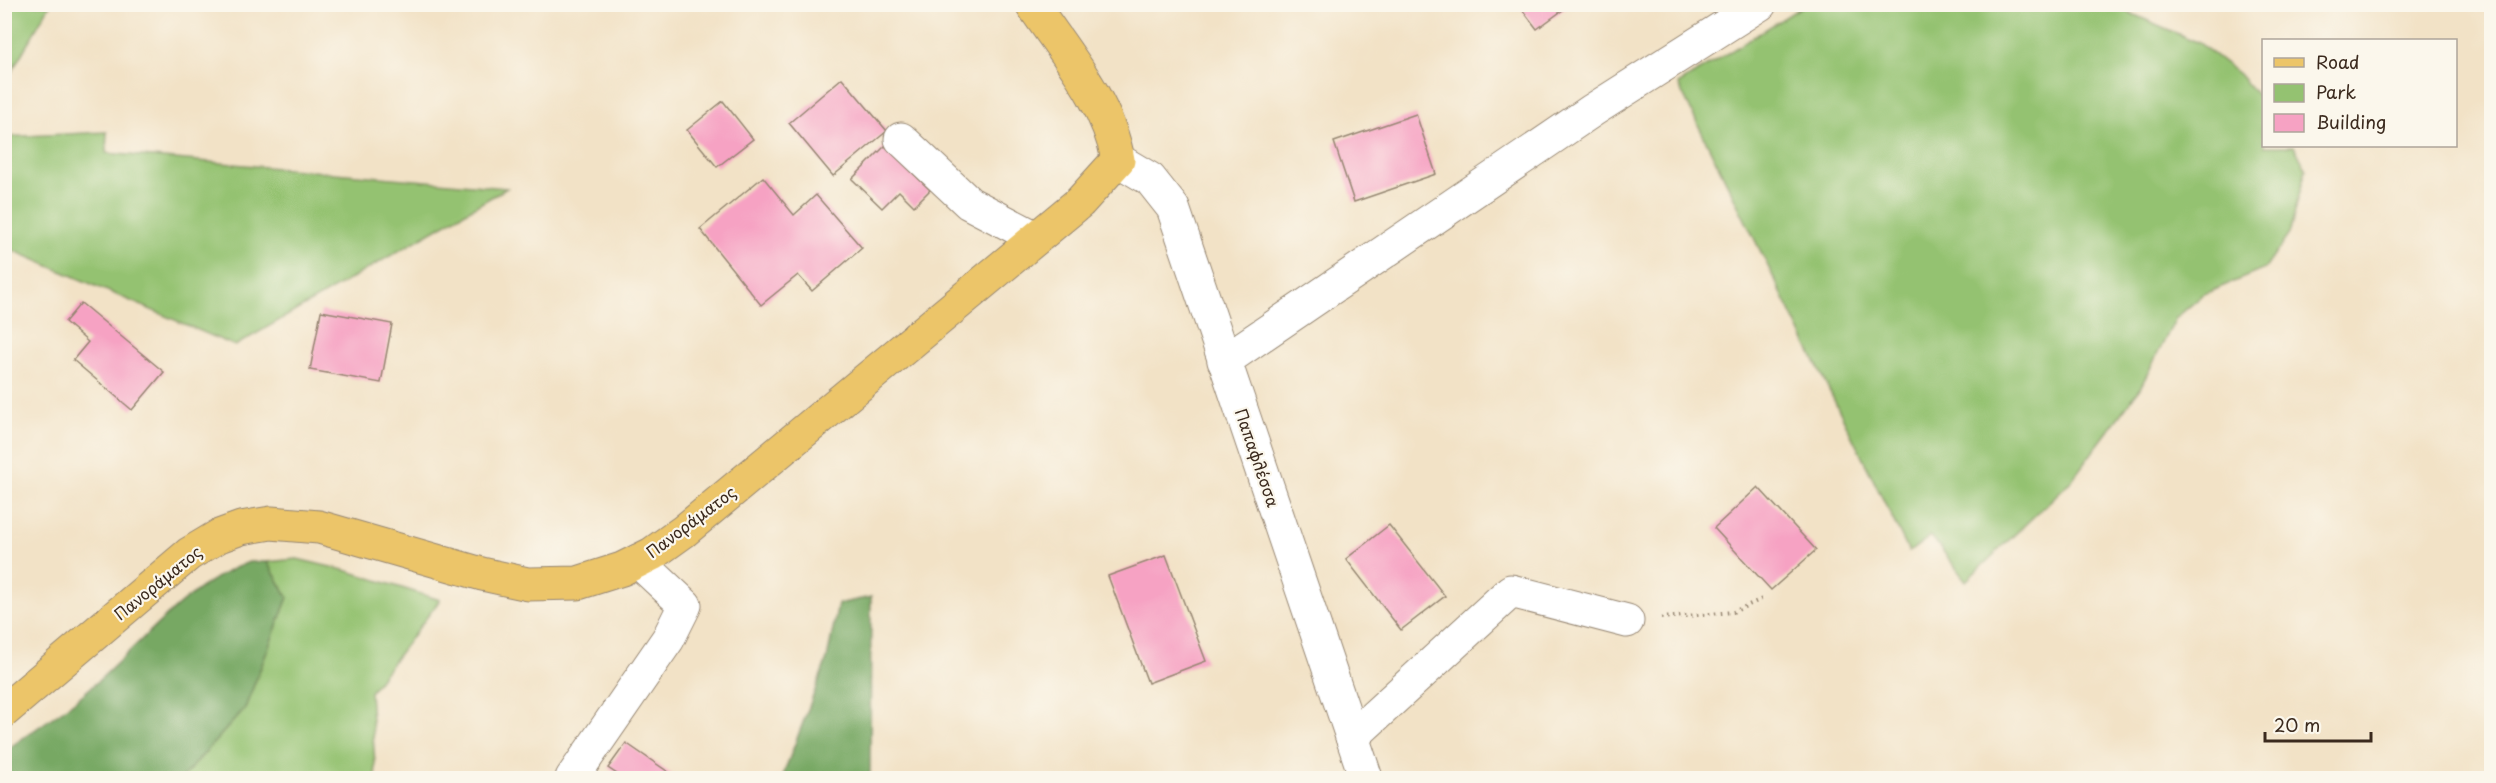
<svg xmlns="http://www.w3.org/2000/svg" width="2496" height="783" viewBox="0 0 2496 783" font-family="'Playpen Sans',sans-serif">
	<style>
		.green { fill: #94c271; stroke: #687648; stroke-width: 1.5 }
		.forest { fill: #77a863; stroke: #596940; stroke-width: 1.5 }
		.building { fill: #f6a2c3 }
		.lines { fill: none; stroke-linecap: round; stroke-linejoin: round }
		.minor-casing { stroke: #968672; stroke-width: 35 }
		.major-casing { stroke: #968672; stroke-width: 35 }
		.path { stroke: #968672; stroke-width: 4; stroke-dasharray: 1.5 4.5; stroke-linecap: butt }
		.minor { stroke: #fff; stroke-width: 33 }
		.major { stroke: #ecc569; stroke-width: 33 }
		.labels { text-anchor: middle; stroke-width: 4.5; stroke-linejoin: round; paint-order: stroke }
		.street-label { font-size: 16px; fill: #3b2a1e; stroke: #fbf7ec }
	</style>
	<rect width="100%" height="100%" fill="#fbf7ec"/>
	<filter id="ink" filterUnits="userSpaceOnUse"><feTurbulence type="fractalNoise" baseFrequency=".0167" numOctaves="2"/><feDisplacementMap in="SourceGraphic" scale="12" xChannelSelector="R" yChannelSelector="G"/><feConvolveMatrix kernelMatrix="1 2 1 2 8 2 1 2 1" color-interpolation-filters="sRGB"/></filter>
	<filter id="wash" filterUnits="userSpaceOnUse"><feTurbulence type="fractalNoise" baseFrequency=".008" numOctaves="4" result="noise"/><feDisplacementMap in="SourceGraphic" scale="24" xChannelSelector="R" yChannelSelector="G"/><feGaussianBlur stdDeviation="1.35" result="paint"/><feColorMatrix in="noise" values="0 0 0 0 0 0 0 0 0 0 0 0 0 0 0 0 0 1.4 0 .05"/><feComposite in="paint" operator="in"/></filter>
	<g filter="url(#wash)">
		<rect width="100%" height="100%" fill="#f2e2c6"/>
		<g class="green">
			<polygon points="5,4 50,5 5,83 4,5"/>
			<polygon points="1806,4 2112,5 2199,43 2239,74 2263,102 2264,146 2294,146 2306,169 2289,234 2265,269 2204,294 2176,318 2140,388 2071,481 1966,581 1931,536 1909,552 1678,84"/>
			<polygon points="107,132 106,153 507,188 235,346 5,247 5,137"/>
			<polygon points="297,559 348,571 440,600 370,692 376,778 182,778 245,708 288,597 267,562"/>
		</g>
		<g class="forest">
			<path d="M249 562H267L288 597 245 708 182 778H5V751C30 732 58 715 82 695 137 650 181 587 249 562Z"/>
			<polygon points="871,597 870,778 782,778 827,659 838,604"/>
		</g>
		<g id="blocks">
			<g class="building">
				<polygon points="1518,4 1571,4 1537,29"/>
				<polygon points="842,78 887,131 833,176 789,123"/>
				<polygon points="723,101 753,139 717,167 687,130"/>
				<polygon points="1416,114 1436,174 1354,202 1334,142"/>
				<polygon points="885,146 930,190 914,206 899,191 882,208 852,179"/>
				<polygon points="763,177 794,215 816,195 862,248 812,291 798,275 761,305 700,229"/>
				<polygon points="81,303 164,372 132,410 73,360 88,342 65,322"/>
				<polygon points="321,311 392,324 381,383 310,370"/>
				<polygon points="1758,487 1816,550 1771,590 1714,528"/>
				<polygon points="1389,525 1445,596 1401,630 1346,559"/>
				<polygon points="1166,555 1206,661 1148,683 1108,576"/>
				<polygon points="626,743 677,778 623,778 608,768"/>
			</g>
		</g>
	</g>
	<g filter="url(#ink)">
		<use href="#blocks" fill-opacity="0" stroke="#968672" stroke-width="1.5"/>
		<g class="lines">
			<g class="minor-casing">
				<g id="minor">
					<polyline points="901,139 969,203 1036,238"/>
					<polyline points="1118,160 1150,179 1173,208 1366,778"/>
					<polyline points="1224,361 1593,110 1760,4"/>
					<polyline points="1352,737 1511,591 1627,621"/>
					<polyline points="572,778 668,639 685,605 638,561"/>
				</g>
			</g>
			<g class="major-casing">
				<path id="major" d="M4 711 189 554 219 536 241 528 271 523 319 527 482 574 528 584 578 583 622 569 652 554 684 531 1080 202 1118 160C1108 102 1065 53 1032 4"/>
			</g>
			<polyline class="path" points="1661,618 1733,612 1762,599"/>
			<use href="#minor" class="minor"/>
			<use href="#major" class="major"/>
		</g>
	</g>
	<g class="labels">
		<g class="street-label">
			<text transform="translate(1257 458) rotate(71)" y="6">Παπαφλέσσα</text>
			<text transform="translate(691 522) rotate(-37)" y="6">Πανοράματος</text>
			<text transform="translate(158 583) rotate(-39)" y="6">Πανοράματος</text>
		</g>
	</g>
	<rect width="2496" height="783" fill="none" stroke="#fbf7ec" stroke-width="24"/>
	<rect x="2262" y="39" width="195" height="108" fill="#fbf7ec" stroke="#aea59a" stroke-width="1.5"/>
	<rect x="2274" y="58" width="30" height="9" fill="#ecc569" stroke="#aea59a" stroke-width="1.5"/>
	<text x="2316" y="69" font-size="18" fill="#3b2a1e">Road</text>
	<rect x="2274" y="84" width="30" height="18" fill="#94c271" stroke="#aea59a" stroke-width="1.5"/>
	<text x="2316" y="99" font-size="18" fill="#3b2a1e">Park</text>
	<rect x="2274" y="114" width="30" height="18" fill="#f6a2c3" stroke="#aea59a" stroke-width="1.5"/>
	<text x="2316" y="129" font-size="18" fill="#3b2a1e">Building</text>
	<path d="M2265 732v9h106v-9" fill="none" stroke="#3b2a1e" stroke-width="3"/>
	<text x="2274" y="732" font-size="18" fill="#3b2a1e" stroke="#fbf7ec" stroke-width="4.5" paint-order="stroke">20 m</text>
</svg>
